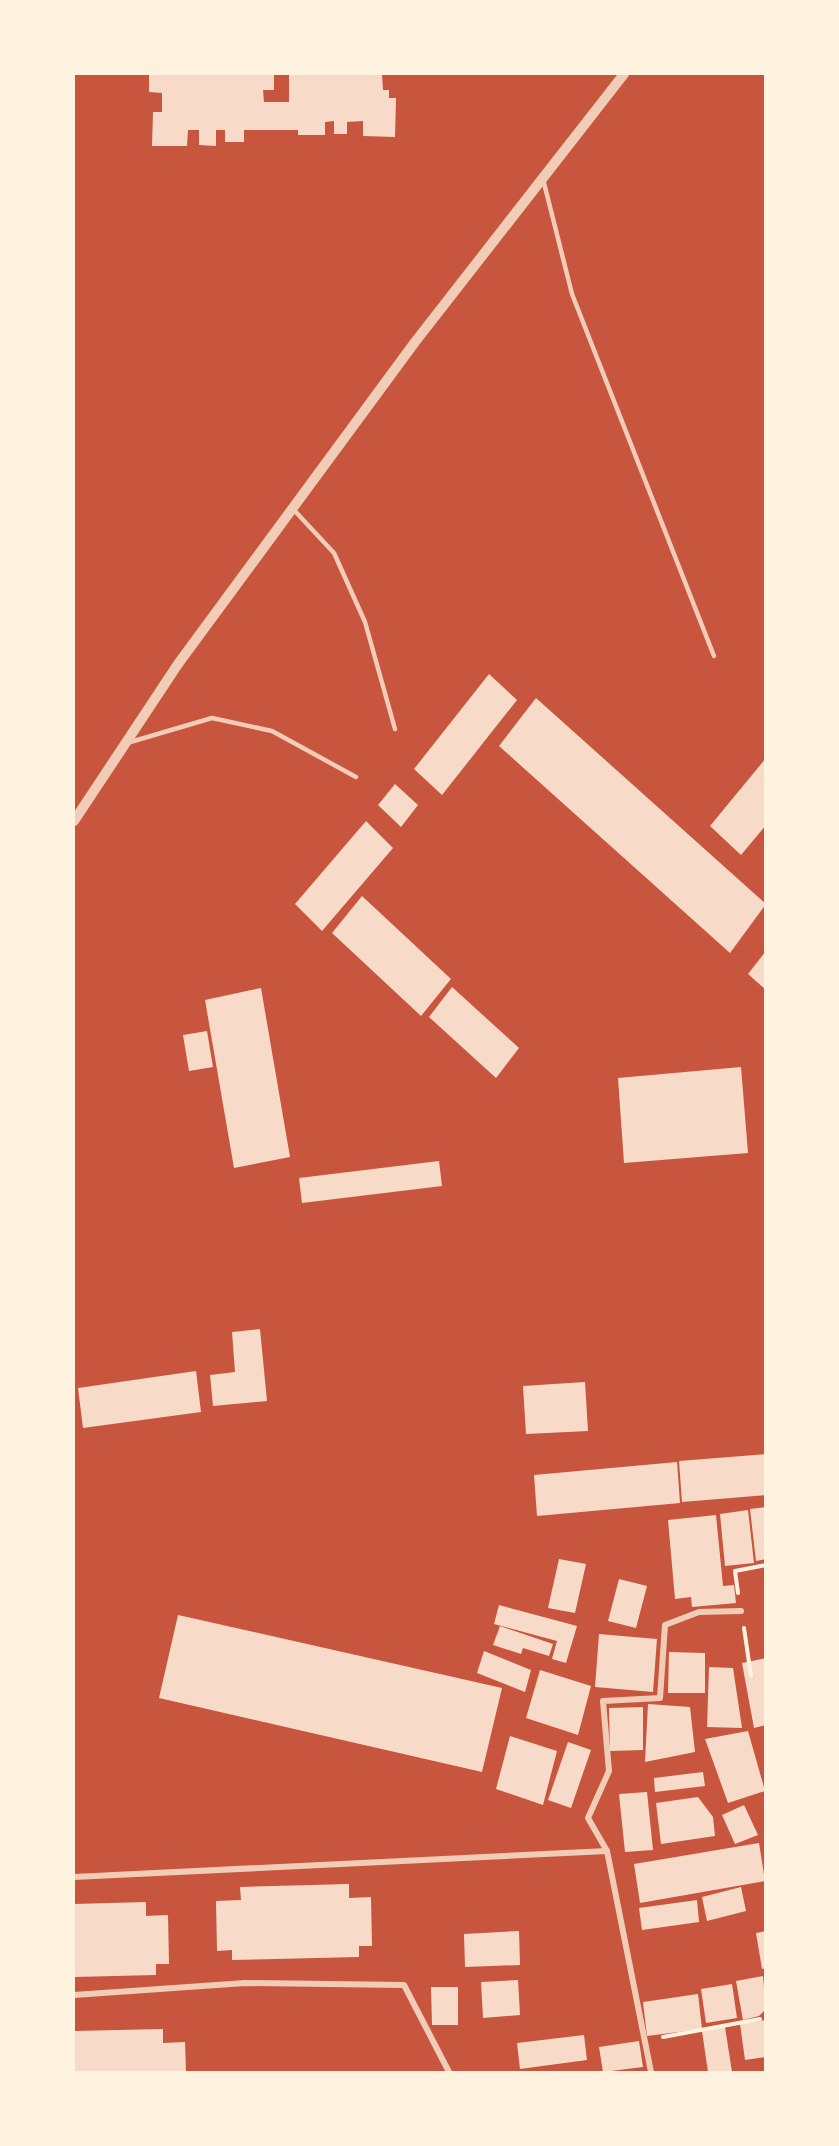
<svg xmlns="http://www.w3.org/2000/svg" width="839" height="2146" viewBox="0 0 839 2146" font-family="'Noto Serif',serif">
	<style>
		.building { fill: #f7dbc8 }
		.lines { fill: none; stroke-linecap: round; stroke-linejoin: round }
		.path { stroke: #fff3e0; stroke-width: 4 }
		.service { stroke: #f1ccb7; stroke-width: 4.5 }
		.minor { stroke: #f1ccb7; stroke-width: 6 }
		.tertiary { stroke: #f1ccb7; stroke-width: 10 }
	</style>
	<rect width="100%" height="100%" fill="#c8553d"/>
	<g class="building">
		<polygon points="149,74 274,74 274,90 263,90 264,102 289,102 289,74 382,74 383,90 389,90 389,98 396,98 395,137 363,136 363,121 347,122 347,134 334,134 334,121 325,122 325,135 298,135 298,130 244,130 244,142 225,142 225,130 216,130 216,146 199,145 199,130 188,130 187,146 152,146 153,112 162,112 162,93 149,92"/>
		<polygon points="489,674 517,700 442,795 414,769"/>
		<polygon points="536,698 766,904 730,953 499,746"/>
		<polygon points="766,758 766,825 741,855 710,826"/>
		<polygon points="395,784 418,805 401,827 378,805"/>
		<polygon points="366,821 393,848 322,931 295,904"/>
		<polygon points="362,896 451,979 421,1016 332,933"/>
		<polygon points="766,951 766,990 748,974"/>
		<polygon points="452,987 519,1048 496,1078 429,1017"/>
		<polygon points="261,988 290,1157 234,1168 205,1000"/>
		<polygon points="207,1031 213,1067 189,1071 183,1035"/>
		<polygon points="741,1067 748,1153 624,1163 618,1078"/>
		<polygon points="439,1161 442,1186 302,1203 299,1178"/>
		<polygon points="260,1329 267,1401 213,1406 210,1375 235,1372 232,1332"/>
		<polygon points="196,1371 201,1412 83,1428 78,1388"/>
		<polygon points="585,1382 588,1431 526,1434 523,1386"/>
		<polygon points="766,1454 766,1495 682,1502 679,1461"/>
		<polygon points="677,1462 680,1503 537,1516 534,1475"/>
		<polygon points="766,1507 766,1559 756,1561 750,1509"/>
		<polygon points="748,1510 754,1563 725,1566 720,1514"/>
		<polygon points="716,1515 723,1586 734,1585 736,1603 692,1607 691,1597 675,1599 668,1520"/>
		<polygon points="559,1559 586,1564 575,1613 548,1608"/>
		<polygon points="619,1579 647,1586 636,1628 608,1621"/>
		<polygon points="499,1605 577,1626 566,1663 552,1659 557,1641 494,1624"/>
		<polygon points="178,1615 502,1688 482,1772 159,1698"/>
		<polygon points="500,1626 553,1644 549,1656 523,1648 521,1654 493,1645"/>
		<polygon points="599,1634 657,1639 653,1692 595,1687"/>
		<polygon points="484,1651 531,1670 525,1692 477,1673"/>
		<polygon points="669,1652 705,1653 705,1693 668,1693"/>
		<polygon points="766,1658 766,1725 754,1728 742,1663"/>
		<polygon points="709,1667 733,1668 742,1728 707,1727"/>
		<polygon points="540,1670 591,1686 578,1735 526,1718"/>
		<polygon points="648,1704 690,1707 695,1752 645,1762"/>
		<polygon points="643,1707 643,1750 610,1751 609,1708"/>
		<polygon points="748,1731 765,1791 728,1803 705,1739"/>
		<polygon points="510,1736 557,1751 543,1805 496,1789"/>
		<polygon points="568,1742 591,1750 571,1808 548,1800"/>
		<polygon points="703,1772 705,1786 655,1792 654,1778"/>
		<polygon points="647,1792 653,1850 625,1852 619,1794"/>
		<polygon points="698,1797 713,1817 715,1836 661,1844 656,1803"/>
		<polygon points="744,1805 758,1835 735,1844 722,1815"/>
		<polygon points="759,1843 765,1881 640,1903 634,1864"/>
		<polygon points="349,1884 349,1898 371,1897 372,1946 359,1946 359,1957 232,1960 232,1950 217,1951 216,1901 241,1900 240,1887"/>
		<polygon points="741,1887 746,1911 707,1921 702,1897"/>
		<polygon points="697,1900 699,1922 642,1930 639,1908"/>
		<polygon points="146,1902 146,1916 168,1915 169,1964 156,1964 156,1975 74,1977 74,1904"/>
		<polygon points="519,1931 520,1965 465,1967 464,1934"/>
		<polygon points="766,1931 766,1968 762,1969 756,1933"/>
		<polygon points="763,1976 766,2009 759,2016 743,2020 736,1981"/>
		<polygon points="518,1980 520,2015 483,2018 481,1982"/>
		<polygon points="732,1984 737,2018 706,2023 701,1989"/>
		<polygon points="431,1987 458,1987 458,2025 432,2025"/>
		<polygon points="698,1994 702,2029 647,2036 643,2002"/>
		<polygon points="766,2020 766,2057 745,2060 740,2024"/>
		<polygon points="725,2027 732,2072 708,2072 702,2031"/>
		<polygon points="163,2029 163,2043 185,2042 186,2072 74,2072 74,2031"/>
		<polygon points="584,2035 587,2060 520,2069 517,2043"/>
		<polygon points="639,2041 643,2067 603,2072 599,2047"/>
	</g>
	<g class="lines">
		<g class="path">
			<polyline points="738,1593 735,1571 766,1565"/>
			<polyline points="744,1628 751,1676"/>
			<polyline points="663,2037 760,2019"/>
		</g>
		<g class="service">
			<polyline points="543,179 572,294 714,656"/>
			<polyline points="293,509 334,553 365,622 395,729"/>
			<polyline points="127,743 212,718 272,731 356,777"/>
		</g>
		<g class="minor">
			<polyline points="74,1877 607,1851"/>
			<polyline points="74,1995 245,1983 404,1985 449,2072"/>
			<polyline points="651,2072 607,1851 588,1818 609,1771 603,1701 660,1698 665,1625 699,1612 741,1611"/>
		</g>
		<polyline class="tertiary" points="74,821 178,664 415,342 624,74"/>
	</g>
	<rect width="839" height="2146" fill="none" stroke="#fff3e0" stroke-width="150"/>
</svg>
